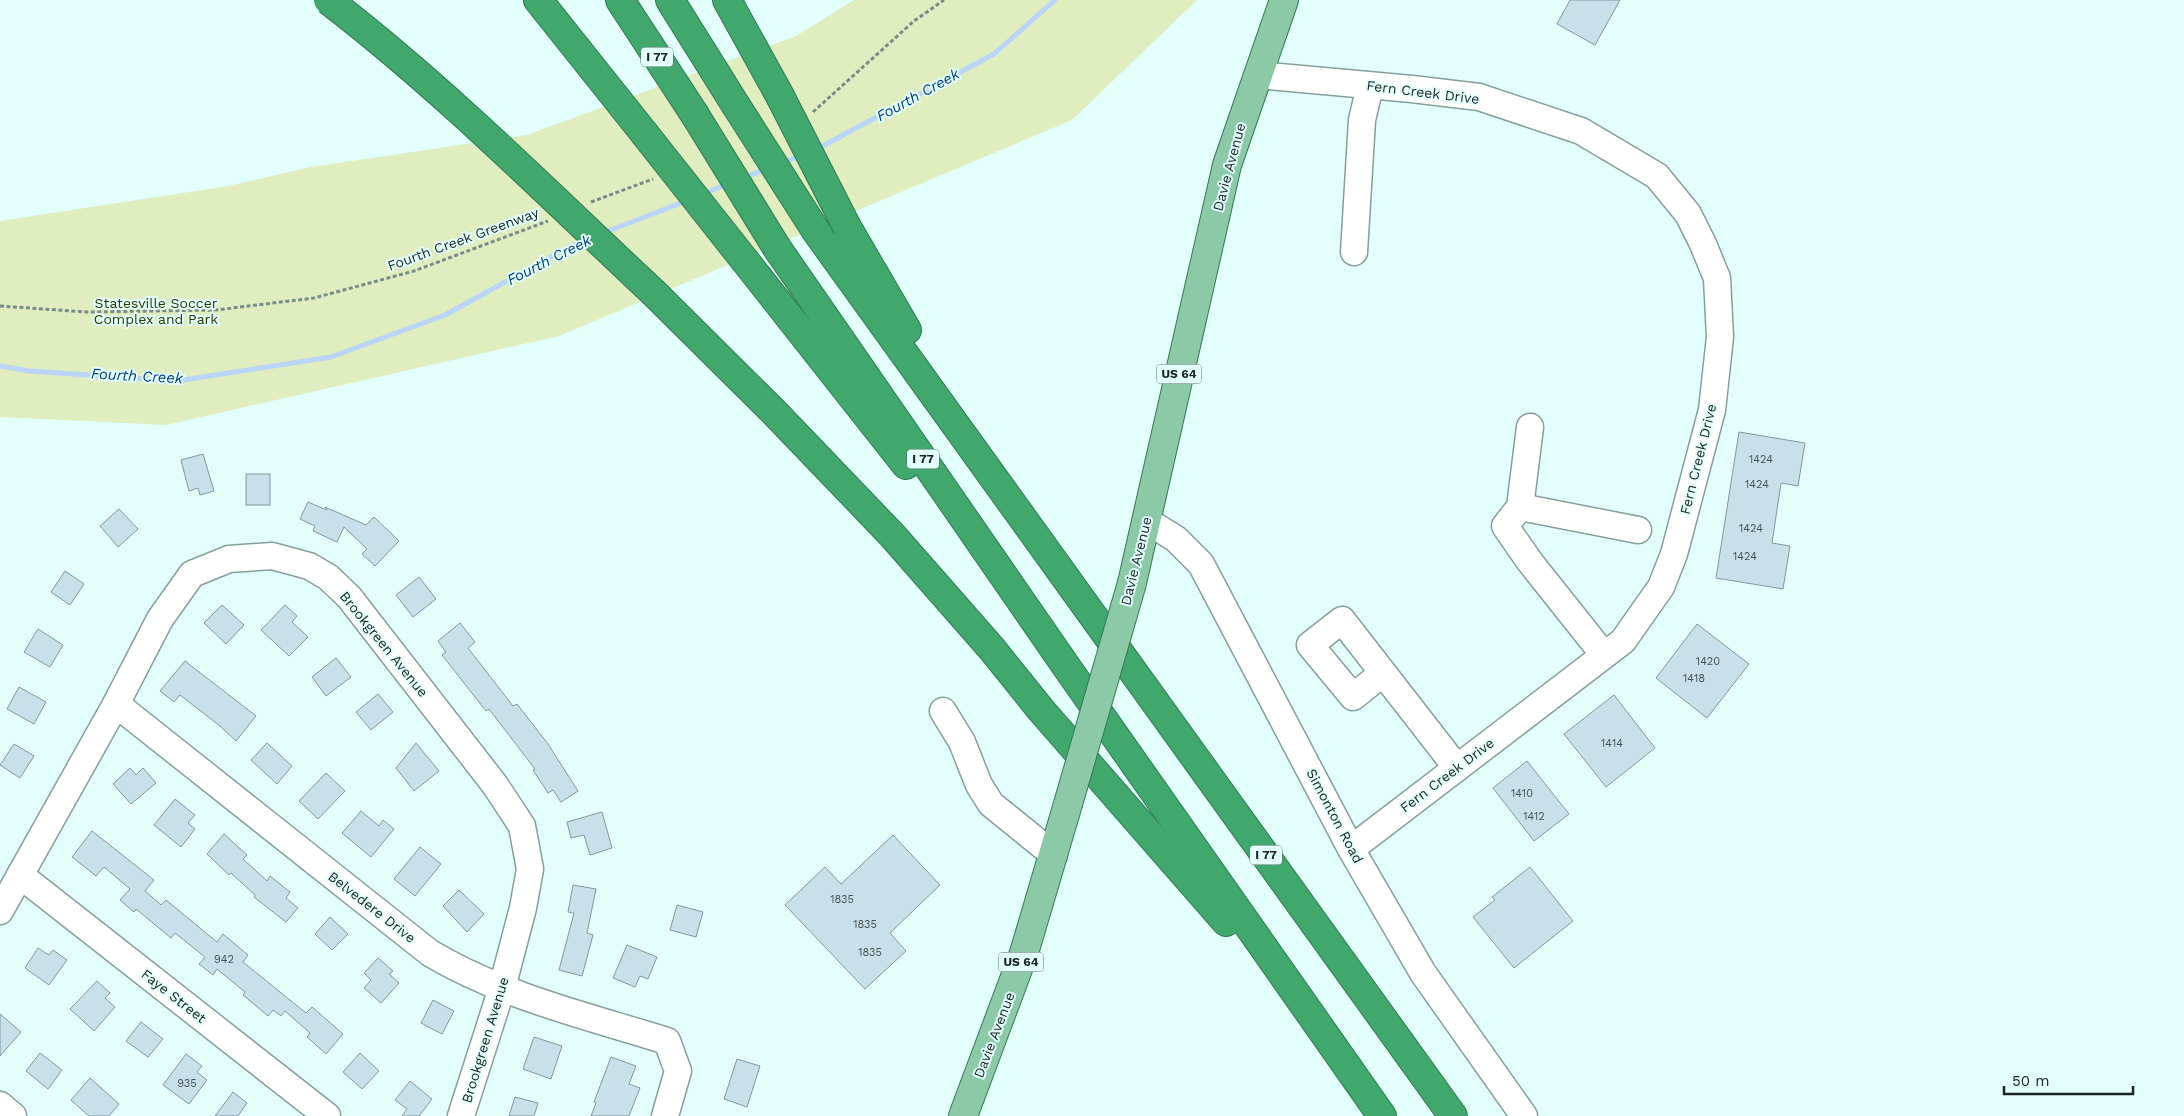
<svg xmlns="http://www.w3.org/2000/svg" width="2184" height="1116" viewBox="0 0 2184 1116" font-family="'Work Sans',sans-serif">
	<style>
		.green { fill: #dfedbf }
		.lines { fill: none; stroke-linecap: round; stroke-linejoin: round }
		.stream { stroke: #bad4fa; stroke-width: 5 }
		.building { fill: #c7e0e9; stroke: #8097a0 }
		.minor-casing { stroke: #859f9c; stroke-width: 29 }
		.major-casing { stroke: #337953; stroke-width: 30 }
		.highway-casing { stroke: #337953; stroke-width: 30 }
		.path { stroke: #798c8a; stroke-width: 3; stroke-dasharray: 4 2.5; stroke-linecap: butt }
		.minor { stroke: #fff; stroke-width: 26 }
		.major { stroke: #8ccaa7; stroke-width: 28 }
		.highway { stroke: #40a76d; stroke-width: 28 }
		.major-bridge-casing { stroke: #337953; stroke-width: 30; stroke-linecap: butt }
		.highway-bridge-casing { stroke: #337953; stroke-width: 30; stroke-linecap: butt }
		.major-bridge { stroke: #8ccaa7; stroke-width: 28 }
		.highway-bridge { stroke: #40a76d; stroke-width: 28 }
		.labels { text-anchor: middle; stroke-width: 4; stroke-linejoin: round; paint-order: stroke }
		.number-label { font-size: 11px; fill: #455354 }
		.shield { fill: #e2fffc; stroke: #566664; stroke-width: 1 }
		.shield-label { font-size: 12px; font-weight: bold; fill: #1a2423 }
		.street-label { font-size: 14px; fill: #1a2423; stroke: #e2fffc }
		.park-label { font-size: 14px; fill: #2e3900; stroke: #e2fffc }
		.water-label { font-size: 15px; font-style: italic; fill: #043d83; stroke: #e2fffc }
	</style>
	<rect width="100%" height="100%" fill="#e2fffc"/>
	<polygon class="green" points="854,0 1197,0 1072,120 559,336 166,425 0,417 0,221 228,186 311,167 527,135 796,36"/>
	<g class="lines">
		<g class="stream">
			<polyline points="817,149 994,54 1055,0"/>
			<polyline points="782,163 802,155"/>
			<polyline points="742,178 767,169"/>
			<polyline points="703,194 727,184"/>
			<polyline points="603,233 686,201"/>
			<polyline points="0,366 29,371 177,381 331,357 445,315 569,247 586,240"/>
		</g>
	</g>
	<g class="building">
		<polygon points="1570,0 1620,0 1595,45 1557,24"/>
		<polygon points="1739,432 1805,443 1798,486 1781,483 1772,543 1790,546 1783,589 1716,578"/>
		<polygon points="203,454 214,491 200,495 198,488 189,491 181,460"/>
		<rect x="246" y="474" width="24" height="31"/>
		<polygon points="308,502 327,510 325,507 366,525 374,517 399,541 375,566 362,554 367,549 344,527 337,542 313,531 315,526 300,519"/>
		<polygon points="119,509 138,529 118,547 100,526"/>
		<polygon points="65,571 84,584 70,605 51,592"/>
		<polygon points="419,577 436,599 413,617 396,595"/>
		<polygon points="222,605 244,625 226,644 204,623"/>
		<polygon points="285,605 297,616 292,622 308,637 289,656 261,630"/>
		<polygon points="460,623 475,642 468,648 513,706 517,704 548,744 578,791 561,802 553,790 548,793 533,770 535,769 489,709 486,711 442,655 446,652 438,641"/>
		<polygon points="1697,624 1749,664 1707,718 1656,678"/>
		<polygon points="38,629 63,645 50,667 24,652"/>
		<polygon points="336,658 351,677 326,696 312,677"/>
		<polygon points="185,661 256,716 236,741 220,726 180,695 174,702 160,691"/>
		<polygon points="19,687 46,702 34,724 7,709"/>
		<polygon points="378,694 393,712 371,730 356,712"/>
		<polygon points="1614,695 1655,748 1606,787 1564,734"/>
		<polygon points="267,743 292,766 277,784 251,760"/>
		<polygon points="416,743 439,771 414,791 396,768"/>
		<polygon points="14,744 34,756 20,778 0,765"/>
		<polygon points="1527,761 1569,814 1534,841 1493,788"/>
		<polygon points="130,768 136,775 143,768 156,783 131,804 113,784"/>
		<polygon points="326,773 345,791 318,819 299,801"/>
		<polygon points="175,799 195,815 188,823 195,829 181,847 154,825"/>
		<polygon points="361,811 379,826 383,820 394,829 371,857 342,833"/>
		<polygon points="602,812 612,848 590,855 584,835 571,838 567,822"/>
		<polygon points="92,831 154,880 145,891 161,905 166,900 217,942 223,934 248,955 243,962 306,1013 312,1007 343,1034 326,1054 307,1037 310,1033 285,1011 281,1016 273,1010 268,1016 243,995 245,992 217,969 213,975 199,964 205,957 175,933 171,938 136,909 134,912 120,900 130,889 104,867 96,876 72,857"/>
		<polygon points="224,834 247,855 243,859 267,881 270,876 290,892 286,898 298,908 286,922 254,897 255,895 231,873 229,875 207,854"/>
		<polygon points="893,835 940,885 890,933 906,951 865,989 785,905 825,867 841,884"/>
		<polygon points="420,847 441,864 415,896 394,879"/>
		<polygon points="1530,867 1573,921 1514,968 1473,917 1495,900 1492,897"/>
		<polygon points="573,885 596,889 587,933 593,935 582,976 559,970 574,913 568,912"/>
		<polygon points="459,890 484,914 467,932 443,906"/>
		<polygon points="677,905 703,912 696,937 670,930"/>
		<polygon points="330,917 348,934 332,950 315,934"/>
		<polygon points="627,945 657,957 648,979 640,976 635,987 613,978"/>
		<polygon points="38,948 49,955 53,950 67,960 49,985 25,968"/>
		<polygon points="378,958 393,971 389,974 399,983 381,1003 364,988 371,980 364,973"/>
		<polygon points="97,981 110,993 105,998 115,1007 94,1031 70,1009"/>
		<polygon points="433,1000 454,1011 442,1034 421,1023"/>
		<polygon points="0,1014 21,1032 0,1056"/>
		<polygon points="141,1022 163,1039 148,1057 126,1041"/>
		<polygon points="534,1037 562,1046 551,1079 523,1069"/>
		<polygon points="40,1053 62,1070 48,1089 26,1071"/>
		<polygon points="360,1053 379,1071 362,1089 343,1072"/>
		<polygon points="186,1054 202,1066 197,1072 207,1080 189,1104 163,1085"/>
		<polygon points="611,1057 636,1066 629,1084 640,1088 629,1116 591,1116 596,1103 594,1102"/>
		<polygon points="737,1059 760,1066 747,1107 724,1099"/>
		<polygon points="90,1078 119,1104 109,1116 89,1116 71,1100"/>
		<polygon points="410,1081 432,1099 419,1116 402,1116 407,1109 395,1100"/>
		<polygon points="233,1092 247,1103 238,1116 215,1116"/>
		<polygon points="515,1097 538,1103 534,1116 509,1116"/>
	</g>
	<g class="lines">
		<g class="minor-casing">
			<g id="minor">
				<polyline points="1258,75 1412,89 1479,97 1581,131 1657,176 1688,214 1703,244 1717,278 1720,337 1712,410 1674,554 1661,587 1623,641 1351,849"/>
				<polyline points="1354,252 1362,120 1370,86"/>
				<polyline points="1530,427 1520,507 1505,526 1530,562 1604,655"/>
				<polyline points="1520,507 1638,530"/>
				<polyline points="1147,521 1176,539 1201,564 1351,849 1423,973 1524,1116"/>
				<polyline points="1383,673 1353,697 1310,645 1342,620 1457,768"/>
				<path d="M116 704 430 953C502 996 587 1016 667 1041L678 1071 665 1116"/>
				<polyline points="943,711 962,742 979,785 991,804 1054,855"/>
				<polyline points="20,875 327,1116"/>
				<polyline points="0,911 116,704 160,619 192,574 229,559 272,556 309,566 328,577 349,597 495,785 522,826 530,869 523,908 502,988 461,1116"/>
				<polyline points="0,1105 13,1116"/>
			</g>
		</g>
		<g class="major-casing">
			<g id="major">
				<polyline points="1132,583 1227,165 1284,0"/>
				<polyline points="963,1116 1024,953 1068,804"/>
			</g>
		</g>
		<g class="highway-casing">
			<g id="highway">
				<polyline points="538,0 644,133"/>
				<polyline points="620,0 695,115"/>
				<polyline points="670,0 735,104"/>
				<polyline points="727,0 780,96"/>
				<polyline points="847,227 907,330"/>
				<polyline points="816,231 1453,1116"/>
				<polyline points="777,248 1068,669 1382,1116"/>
				<polyline points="746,262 906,465"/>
				<polyline points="654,293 773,411 892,535 992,649 1041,710 1226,922"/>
			</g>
		</g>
		<g class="path">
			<polyline points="813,112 914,21 944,0"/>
			<polyline points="591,202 653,179"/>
			<polyline points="0,306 87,312 216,310 314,298 414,271 548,221"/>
		</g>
		<use href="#minor" class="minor"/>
		<use href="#major" class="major"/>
		<use href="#highway" class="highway"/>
		<g class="major-bridge-casing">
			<polyline id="major-bridge" points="1068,804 1132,583"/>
		</g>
		<g class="highway-bridge-casing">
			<g id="highway-bridge">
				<path d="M328 0C444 89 547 193 654 293"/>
				<polyline points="780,96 847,227"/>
				<polyline points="735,104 816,231"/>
				<polyline points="695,115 777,248"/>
				<polyline points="644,133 746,262"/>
			</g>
		</g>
		<use href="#major-bridge" class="major-bridge"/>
		<use href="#highway-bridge" class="highway-bridge"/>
	</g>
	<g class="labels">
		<g class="number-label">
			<text x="1761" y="463">1424</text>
			<text x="1757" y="488">1424</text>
			<text x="1751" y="532">1424</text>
			<text x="1745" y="560">1424</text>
			<text x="1708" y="665">1420</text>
			<text x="1694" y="682">1418</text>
			<text x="1612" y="747">1414</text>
			<text x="1522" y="797">1410</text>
			<text x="1534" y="820">1412</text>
			<text x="842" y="903">1835</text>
			<text x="865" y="928">1835</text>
			<text x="870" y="956">1835</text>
			<text x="224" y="963">942</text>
			<text x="187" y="1087">935</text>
		</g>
		<g class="shield">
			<rect x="641" y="47.5" width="32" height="19" rx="4"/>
			<rect x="1156.5" y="364.5" width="45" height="19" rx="4"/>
			<rect x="907" y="449.5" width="32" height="19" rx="4"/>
			<rect x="1250" y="845.5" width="32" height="19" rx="4"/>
			<rect x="998.5" y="952.5" width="45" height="19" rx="4"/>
		</g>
		<g class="shield-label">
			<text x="657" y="61">I 77</text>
			<text x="1179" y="378">US 64</text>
			<text x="923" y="463">I 77</text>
			<text x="1266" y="859">I 77</text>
			<text x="1021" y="966">US 64</text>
		</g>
		<g class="street-label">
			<text transform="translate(1423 92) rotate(7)" y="5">Fern Creek Drive</text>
			<text transform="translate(1229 167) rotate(-75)" y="5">Davie Avenue</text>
			<text transform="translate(463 239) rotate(-20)" y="5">Fourth Creek Greenway</text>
			<text transform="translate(1698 459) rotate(-76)" y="5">Fern Creek Drive</text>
			<text transform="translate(1136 561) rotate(-76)" y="5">Davie Avenue</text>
			<text transform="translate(384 644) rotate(51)" y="5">Brookgreen Avenue</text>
			<text transform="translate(1447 775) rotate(-37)" y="5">Fern Creek Drive</text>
			<text transform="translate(1335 816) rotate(62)" y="5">Simonton Road</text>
			<text transform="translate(372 907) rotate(38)" y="5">Belvedere Drive</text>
			<text transform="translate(174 996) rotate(38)" y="5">Faye Street</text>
			<text transform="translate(994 1035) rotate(-69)" y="5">Davie Avenue</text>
			<text transform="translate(485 1040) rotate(-73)" y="5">Brookgreen Avenue</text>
		</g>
		<g class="park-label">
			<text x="156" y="308">Statesville Soccer<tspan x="156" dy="16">Complex and Park</tspan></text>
		</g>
		<g class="water-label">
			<text transform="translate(918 95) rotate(-29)" y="5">Fourth Creek</text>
			<text transform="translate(549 260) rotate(-27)" y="5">Fourth Creek</text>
			<text transform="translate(137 376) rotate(3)" y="5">Fourth Creek</text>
		</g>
	</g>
	<path d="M2004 1086v8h129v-8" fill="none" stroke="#1a2423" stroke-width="2.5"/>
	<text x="2012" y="1086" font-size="15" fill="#1a2423" stroke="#e2fffc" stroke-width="4" paint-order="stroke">50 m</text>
</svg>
